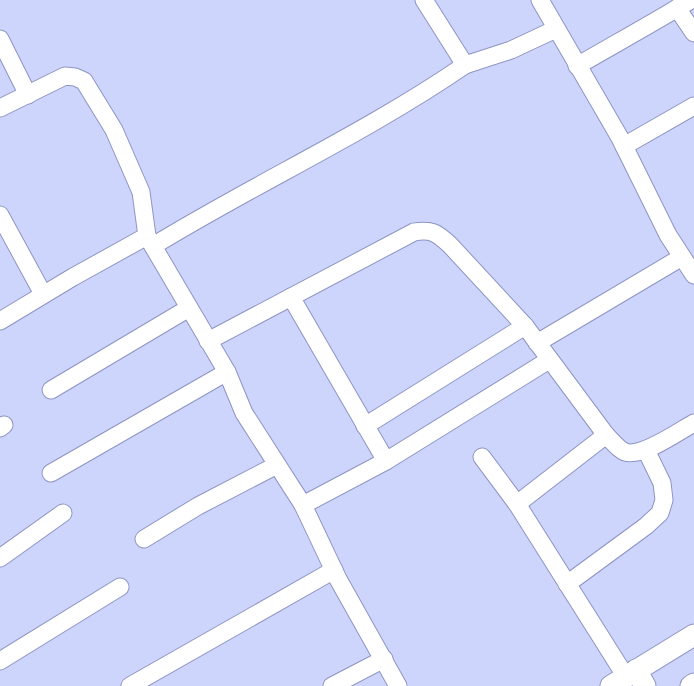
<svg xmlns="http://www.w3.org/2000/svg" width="694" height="686" viewBox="0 0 694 686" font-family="Manrope,sans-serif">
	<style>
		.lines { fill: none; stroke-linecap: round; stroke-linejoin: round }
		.minor-casing { stroke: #8c94c3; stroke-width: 19 }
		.major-casing { stroke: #8c94c3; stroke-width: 23 }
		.minor { stroke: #fff; stroke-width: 17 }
		.major { stroke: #fff; stroke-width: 21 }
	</style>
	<rect width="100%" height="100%" fill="#ced5fd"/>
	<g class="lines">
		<g class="minor-casing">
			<g id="minor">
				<polyline points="424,0 465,65 511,50 556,29"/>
				<polyline points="540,0 620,138 668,235 694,275"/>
				<polyline points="677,8 694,33"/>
				<polyline points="0,39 28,95"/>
				<path d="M577 66C615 44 653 23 691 0"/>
				<polyline points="0,108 65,76 75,77 84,81 114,130 141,192 147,236"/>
				<polyline points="624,146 694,106"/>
				<polyline points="0,215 43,294"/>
				<path d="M153 246C256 183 366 133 465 65"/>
				<polyline points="291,297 386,461"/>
				<polyline points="0,321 73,277 147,236 227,372 244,413 303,505 338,579 398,686"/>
				<path d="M208 341 414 232C432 229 437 233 450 245L525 326 606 435 517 504"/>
				<polyline points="537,343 682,257"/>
				<polyline points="51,390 189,308"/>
				<polyline points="365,426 525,326"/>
				<polyline points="0,428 4,425"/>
				<path d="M606 435C612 441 618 449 625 452 642 458 679 431 694 423"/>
				<polyline points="482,457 517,504 626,677"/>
				<polyline points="51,473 227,372"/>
				<polyline points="303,505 386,461 549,360"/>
				<polyline points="144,539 198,506 277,465"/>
				<polyline points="0,558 63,513"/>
				<polyline points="567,584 646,526 660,513 664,500 662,483 646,450"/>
				<polyline points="0,661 120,587"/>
				<polyline points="130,686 334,570"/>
				<polyline points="332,686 384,659"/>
			</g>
		</g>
		<g class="major-casing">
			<g id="major">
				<polyline points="636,670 645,686"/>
				<polyline points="611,686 694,635"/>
				<polyline points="691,686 694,684"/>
			</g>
		</g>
		<use href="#minor" class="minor"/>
		<use href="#major" class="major"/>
	</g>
</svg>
